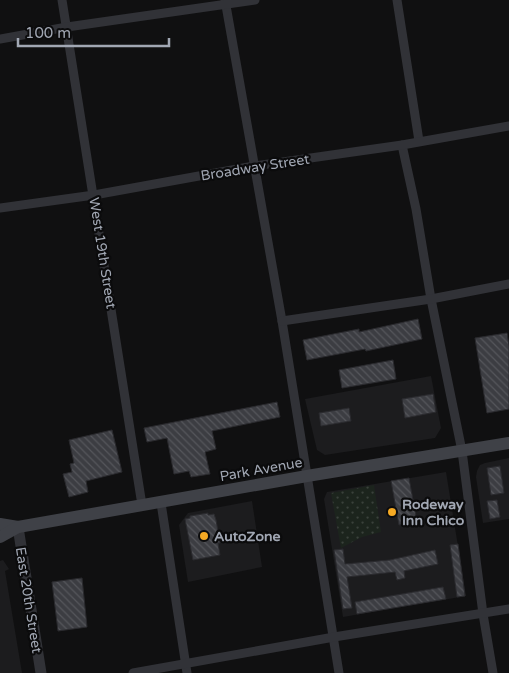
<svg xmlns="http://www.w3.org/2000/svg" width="509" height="673" viewBox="0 0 509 673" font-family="'Varela Round',sans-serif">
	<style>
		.built { fill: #1c1c1e }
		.grass { fill: url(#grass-dots) }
		.building { fill: url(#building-back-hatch); stroke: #2a2a2e }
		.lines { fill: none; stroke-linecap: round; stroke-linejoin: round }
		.minor { stroke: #313237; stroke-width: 9 }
		.tertiary { stroke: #313237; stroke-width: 11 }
		.secondary { stroke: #3f4147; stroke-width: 12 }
		.poi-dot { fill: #f6aa24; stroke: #0b0b0c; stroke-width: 2 }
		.labels { text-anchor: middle; stroke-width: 4.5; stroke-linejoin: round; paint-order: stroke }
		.street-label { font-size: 14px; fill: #a1a7b3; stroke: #0b0b0c }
		.poi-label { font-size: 14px; font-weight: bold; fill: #a1a7b3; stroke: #0b0b0c; text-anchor: start }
	</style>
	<defs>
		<pattern id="grass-dots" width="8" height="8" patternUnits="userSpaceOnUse" patternTransform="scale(1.25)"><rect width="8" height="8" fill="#1c241d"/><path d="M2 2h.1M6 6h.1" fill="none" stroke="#3a413b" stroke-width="1.8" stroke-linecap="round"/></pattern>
		<pattern id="building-back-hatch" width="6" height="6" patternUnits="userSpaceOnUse" patternTransform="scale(1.25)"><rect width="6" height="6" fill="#3c3d42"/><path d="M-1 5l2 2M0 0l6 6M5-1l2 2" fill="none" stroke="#55565b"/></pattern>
	</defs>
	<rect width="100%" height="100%" fill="#101011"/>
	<g class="built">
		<polygon points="431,376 441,428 435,438 325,455 317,450 305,399"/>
		<polygon points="509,458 509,519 483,523 476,477 477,471 480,465 485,463"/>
		<polygon points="446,472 466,596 343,617 324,499 327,492"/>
		<polygon points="252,501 262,567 188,582 179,525 188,513"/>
		<polygon points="3,560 9,569 5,571 22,673 0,673 0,561"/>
	</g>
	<polygon class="grass" points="374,485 381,532 362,537 341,548 331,493"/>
	<g class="building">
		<polygon points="418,319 422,339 366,351 365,349 307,360 303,340 359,329 359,332"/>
		<polygon points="507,333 509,346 509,409 487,413 475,338"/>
		<polygon points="393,360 396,379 342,388 339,370"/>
		<polygon points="433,394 436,412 405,418 402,399"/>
		<polygon points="277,402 280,417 212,431 216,449 205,452 210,474 191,477 189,471 174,474 167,438 147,442 144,428"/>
		<polygon points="349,408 351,421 321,426 319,413"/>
		<polygon points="112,430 122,472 86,481 88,492 69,497 63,474 72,472 70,464 74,463 69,440"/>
		<polygon points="500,466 504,493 491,495 487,468"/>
		<polygon points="409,478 417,522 399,525 391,481"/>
		<polygon points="497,500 500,517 490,519 487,501"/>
		<polygon points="208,513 208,515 214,514 216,520 220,543 218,543 220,555 193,560 185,519 190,518 190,516"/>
		<polygon points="458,544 465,596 457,597 450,545"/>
		<polygon points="343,549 345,564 390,560 435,550 438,564 404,571 405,578 397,580 395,572 347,577 352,608 343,609 334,550"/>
		<polygon points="82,578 87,627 58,631 52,582"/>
		<polygon points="443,587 446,599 357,614 355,602"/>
	</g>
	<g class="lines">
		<g class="minor">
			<polyline points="62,0 142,505"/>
			<polyline points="225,0 282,321 339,673"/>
			<polyline points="397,0 419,141"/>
			<polyline points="0,39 67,27 255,0"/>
			<polyline points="402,145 416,209 431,299 462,451 483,614 493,673"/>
			<polyline points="0,208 94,195 254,166 402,145 509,126"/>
			<polyline points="282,321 431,299 509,284"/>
			<polyline points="161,503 187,673"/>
			<polyline points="133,673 334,637 509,609"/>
		</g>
		<polyline class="tertiary" points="18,527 41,673"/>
		<g class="secondary">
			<polyline points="0,524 18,527"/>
			<polyline points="0,537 18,527 307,476 509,443"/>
		</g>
	</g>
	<g class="poi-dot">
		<circle cx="392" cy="512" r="5"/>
		<circle cx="204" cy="536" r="5"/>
	</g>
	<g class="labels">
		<g class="street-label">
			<text transform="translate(255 167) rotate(-9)" y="5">Broadway Street</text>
			<text transform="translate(103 253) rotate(81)" y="5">West 19th Street</text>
			<text transform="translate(261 469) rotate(-10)" y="5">Park Avenue</text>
			<text transform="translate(29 600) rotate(81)" y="5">East 20th Street</text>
		</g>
		<g class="poi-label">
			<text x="402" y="509">Rodeway<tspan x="402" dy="16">Inn Chico</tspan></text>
			<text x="214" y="541">AutoZone</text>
		</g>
	</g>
	<path d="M18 38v8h151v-8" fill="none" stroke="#a1a7b3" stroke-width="2.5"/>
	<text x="25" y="38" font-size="15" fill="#a1a7b3" stroke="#0b0b0c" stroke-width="4" paint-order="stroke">100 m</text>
</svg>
